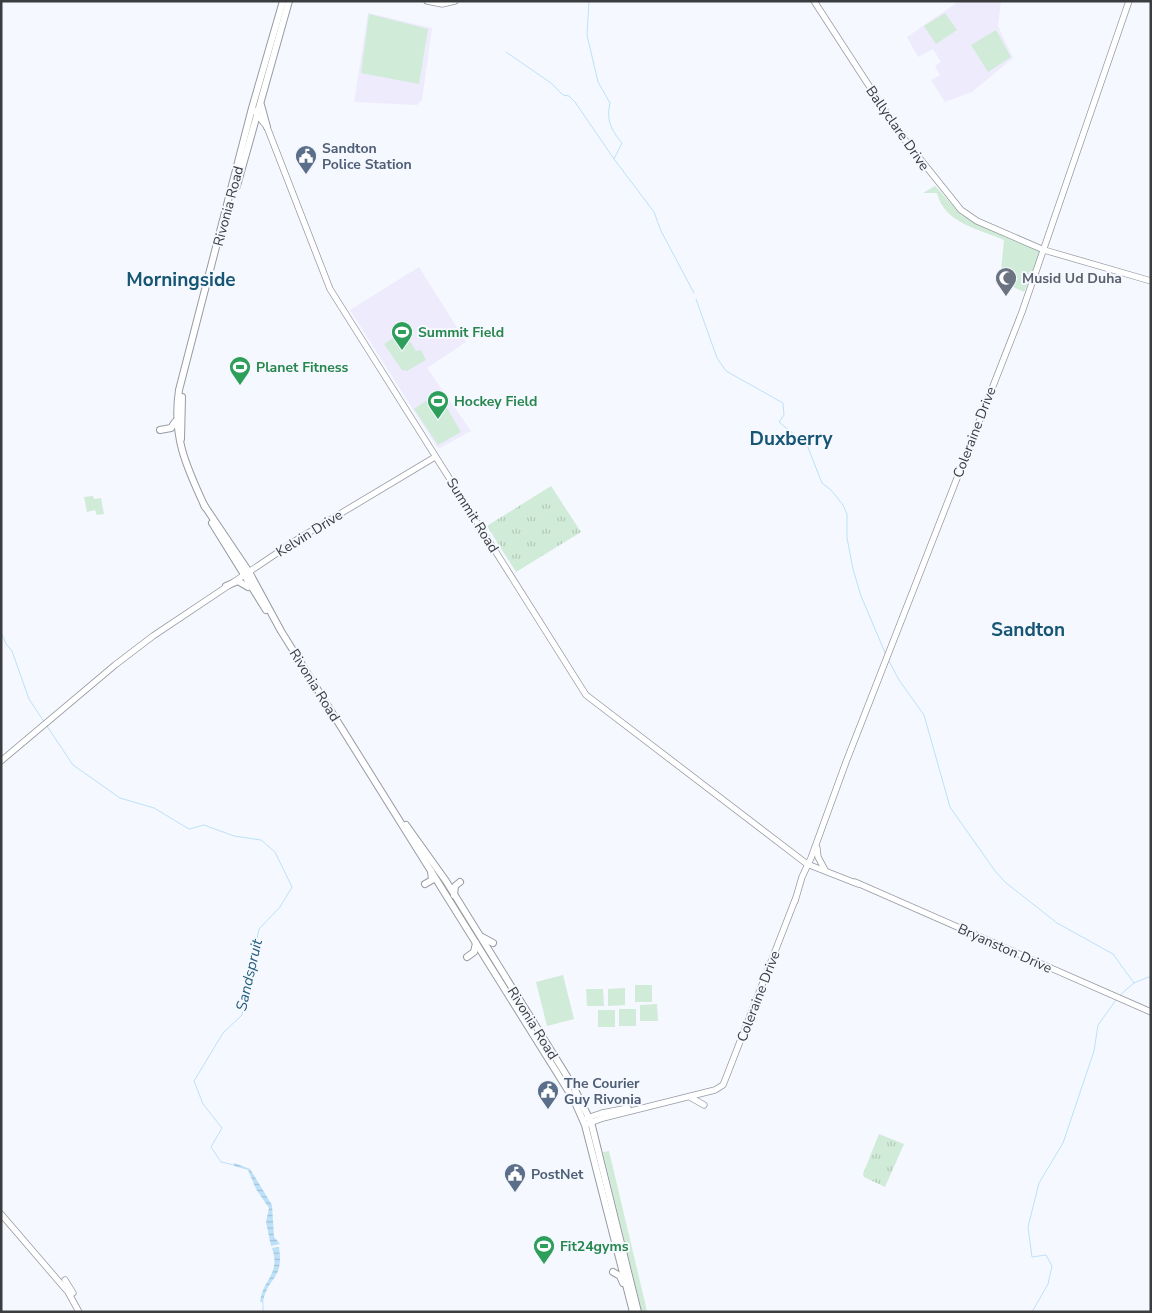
<svg xmlns="http://www.w3.org/2000/svg" width="1152" height="1313" viewBox="0 0 1152 1313" font-family="'Nunito Sans',sans-serif">
	<style>
		.education { fill: #eeebfd }
		.grass { fill: url(#grass-tufts) }
		.park { fill: #d0ebd7 }
		.water { fill: url(#water-rules) }
		.lines { fill: none; stroke-linecap: round; stroke-linejoin: round }
		.stream { stroke: #bce1f8; stroke-width: 1 }
		.secondary-casing { stroke: #979ba2; stroke-width: 7 }
		.primary-casing { stroke: #979ba2; stroke-width: 8 }
		.secondary { stroke: #fff; stroke-width: 5.5 }
		.primary { stroke: #fff; stroke-width: 6 }
		.labels { text-anchor: middle; stroke-width: 4; stroke-linejoin: round; paint-order: stroke }
		.street-label { font-size: 14px; fill: #3b3c3f; stroke: #f5f8fe }
		.service-label { font-size: 14px; font-weight: bold; fill: #4e5e75; stroke: #f5f8fe; text-anchor: start }
		.worship-label { font-size: 14px; font-weight: bold; fill: #5b616d; stroke: #f5f8fe; text-anchor: start }
		.leisure-label { font-size: 14px; font-weight: bold; fill: #27864d; stroke: #f5f8fe; text-anchor: start }
		.water-label { font-size: 15px; font-style: italic; fill: #235e7e; stroke: #f5f8fe }
		.district-label { font-size: 19px; font-weight: bold; fill: #175575; stroke: #f5f8fe }
	</style>
	<defs>
		<pattern id="grass-tufts" width="24" height="20" patternUnits="userSpaceOnUse" patternTransform="scale(1.25)"><rect width="24" height="20" fill="#d0ebd7"/><path d="M3 7l-1-3M5 7V3M7 7l1-3M15 17l-1-3M17 17v-4M19 17l1-3" fill="none" stroke="#b4caba"/></pattern>
		<pattern id="water-rules" width="6" height="5" patternUnits="userSpaceOnUse" patternTransform="scale(1.25)"><rect width="6" height="5" fill="#bce1f8"/><path d="M0 2.5h6" fill="none" stroke="#a2c2d6"/></pattern>
	</defs>
	<rect width="100%" height="100%" fill="#f5f8fe"/>
	<g class="education">
		<polygon points="959,1 1001,1 998,26 1013,58 972,92 945,102 931,80 940,75 935,66 941,62 933,49 918,57 907,37"/>
		<polygon points="368,13 432,28 422,100 417,105 354,102"/>
		<polygon points="419,267 466,342 427,368 471,431 440,448 437,447 350,310"/>
	</g>
	<g class="grass">
		<polygon points="551,486 581,532 516,572 487,526"/>
		<polygon points="879,1134 904,1144 885,1187 864,1177 863,1174"/>
	</g>
	<g class="park">
		<polygon points="945,13 957,30 936,44 924,26"/>
		<polygon points="369,14 428,29 419,84 361,73"/>
		<polygon points="996,30 1011,57 988,72 971,45"/>
		<path d="M935 186 961 215 1042 252 1024 292 1000 281 1004 240C979 229 944 223 937 193H923Z"/>
		<polygon points="404,331 416,351 421,350 426,360 407,371 402,370 384,344"/>
		<polygon points="438,393 461,432 438,445 414,409"/>
		<polygon points="93,496 94,499 101,498 104,514 97,515 95,510 87,512 84,497"/>
		<polygon points="563,975 574,1019 547,1026 536,982"/>
		<rect x="635" y="985" width="17" height="17"/>
		<polygon points="625,988 625,1005 608,1006 608,989"/>
		<polygon points="586,989 603,989 604,1006 587,1006"/>
		<polygon points="657,1004 658,1021 640,1021 640,1005"/>
		<rect x="619" y="1009" width="17" height="17"/>
		<rect x="598" y="1010" width="17" height="17"/>
		<polygon points="609,1151 646,1307 647,1312 642,1312 603,1152"/>
	</g>
	<g class="water">
		<polygon points="234,1163 250,1169 272,1205 274,1237 280,1244 271,1246 266,1222 269,1208 256,1189 248,1170 234,1166"/>
		<path d="M279 1247C284 1281 268 1275 263 1302H260C263 1278 281 1275 272 1248Z"/>
	</g>
	<g class="lines">
		<g class="stream">
			<path d="M589 1 587 35 598 82 610 103C606 120 611 130 622 143L614 159 654 212 661 231 694 293"/>
			<polyline points="506,52 551,83 563,95 569,96 575,102 614,159"/>
			<polyline points="696,299 717,358 726,371 783,403 784,415 779,422 807,445 822,483 831,490 843,505 847,514 847,538 853,569 861,596 886,655"/>
			<polyline points="1,632 6,644 12,651 29,699 45,723"/>
			<polyline points="889,661 899,680 924,715 950,807 995,871 1005,882 1057,923 1113,954 1134,983"/>
			<polyline points="47,726 73,765 120,798 154,808 189,829 204,825 234,836 261,840 275,852 292,887 280,907 259,929 242,1015 223,1033 194,1081 203,1104 222,1128 211,1147 221,1162 234,1165"/>
			<polyline points="1120,995 1134,983 1151,976"/>
			<polyline points="263,1302 263,1312"/>
			<polyline points="1032,1312 1048,1284 1052,1266 1046,1255 1032,1257 1028,1227 1039,1183 1063,1143 1094,1051 1098,1025 1116,1000"/>
		</g>
		<g class="secondary-casing">
			<g id="secondary">
				<polyline points="427,1 442,4 455,1"/>
				<polyline points="814,1 901,135 961,210 977,221 1044,250 1151,281"/>
				<polyline points="252,108 267,127 330,289 586,695 807,864 858,884"/>
				<polyline points="1,761 115,665 153,636 298,539 435,457"/>
				<polyline points="817,848 818,857 825,870"/>
				<polyline points="855,882 1151,1012"/>
				<polyline points="795,901 802,877 811,858 846,762 1022,312 1129,1"/>
				<polyline points="690,1097 704,1105"/>
				<polyline points="587,1118 602,1113 628,1108"/>
				<polyline points="587,1124 603,1118 715,1090 723,1085 727,1075 795,900"/>
				<polyline points="1,1214 68,1292 79,1312"/>
				<polyline points="65,1280 73,1293"/>
			</g>
		</g>
		<g class="primary-casing">
			<g id="primary">
				<polyline points="261,105 267,127"/>
				<polyline points="237,186 289,1"/>
				<polyline points="160,430 171,428 175,422"/>
				<polyline points="181,439 182,397"/>
				<polyline points="204,505 249,572 281,631 574,1100 585,1125 633,1312"/>
				<path d="M205 507C186 466 172 436 179 390L252 108 283 1"/>
				<polyline points="212,523 266,610"/>
				<polyline points="226,586 238,581 248,587"/>
				<polyline points="406,825 446,881 573,1086 591,1122 638,1312"/>
				<polyline points="425,884 432,880 431,871"/>
				<polyline points="454,895 455,886 460,882"/>
				<polyline points="482,937 493,943"/>
				<polyline points="467,957 474,952 476,943"/>
				<polyline points="613,1272 620,1276 623,1283"/>
			</g>
		</g>
		<use href="#secondary" class="secondary"/>
		<use href="#primary" class="primary"/>
	</g>
	<defs>
		<g id="civic-pin" transform="scale(1.125)"><path d="M0 17L-7.5 6A9.5 9.5 0 1 1 7.5 6Z" fill="#5c6f8a" stroke="#f5f8fe"/><path d="M-.6-6.5H3V-4.5H.6V-3L4-1V1h2V6H-6V1h2V-1L-.6-3ZM-1.2 2.5V6h2.4V2.5Z" fill="#fff"/></g>
		<g id="mosque-pin" transform="scale(1.125)"><path d="M0 17L-7.5 6A9.5 9.5 0 1 1 7.5 6Z" fill="#6b7280" stroke="#f5f8fe"/><path d="M3.5-4.9A6 6 0 1 0 3.5 4.9A5 5 0 1 1 3.5-4.9Z" fill="#fff"/></g>
		<g id="stadium-pin" transform="scale(1.125)"><path d="M0 17L-7.5 6A9.5 9.5 0 1 1 7.5 6Z" fill="#2e9e5b" stroke="#f5f8fe"/><path d="M0-5a6.5 5 0 1 0 0 10a6.5 5 0 1 0 0-10ZM-3.5-1.8h7v3.6h-7Z" fill="#fff"/></g>
	</defs>
	<g fill-rule="evenodd">
		<use href="#civic-pin" x="306" y="156"/>
		<use href="#mosque-pin" x="1006" y="278"/>
		<use href="#stadium-pin" x="402" y="332"/>
		<use href="#stadium-pin" x="240" y="367"/>
		<use href="#stadium-pin" x="438" y="401"/>
		<use href="#civic-pin" x="548" y="1091"/>
		<use href="#civic-pin" x="515" y="1174"/>
		<use href="#stadium-pin" x="544" y="1246"/>
	</g>
	<g class="labels">
		<g class="street-label">
			<text transform="translate(898 128) rotate(55)" y="5">Ballyclare Drive</text>
			<text transform="translate(228 206) rotate(-75)" y="5">Rivonia Road</text>
			<text transform="translate(974 432) rotate(-69)" y="5">Coleraine Drive</text>
			<text transform="translate(473 515) rotate(58)" y="5">Summit Road</text>
			<text transform="translate(309 533) rotate(-32)" y="5">Kelvin Drive</text>
			<text transform="translate(315 685) rotate(58)" y="5">Rivonia Road</text>
			<text transform="translate(1005 948) rotate(24)" y="5">Bryanston Drive</text>
			<text transform="translate(758 996) rotate(-69)" y="5">Coleraine Drive</text>
			<text transform="translate(533 1023) rotate(58)" y="5">Rivonia Road</text>
		</g>
		<g class="service-label">
			<text x="322" y="153">Sandton<tspan x="322" dy="16">Police Station</tspan></text>
			<text x="564" y="1088">The Courier<tspan x="564" dy="16">Guy Rivonia</tspan></text>
			<text x="531" y="1179">PostNet</text>
		</g>
		<g class="worship-label">
			<text x="1022" y="283">Musid Ud Duha</text>
		</g>
		<g class="leisure-label">
			<text x="418" y="337">Summit Field</text>
			<text x="256" y="372">Planet Fitness</text>
			<text x="454" y="406">Hockey Field</text>
			<text x="560" y="1251">Fit24gyms</text>
		</g>
		<g class="water-label">
			<text transform="translate(249 975) rotate(-77)" y="5">Sandspruit</text>
		</g>
		<g class="district-label">
			<text x="181" y="286">Morningside</text>
			<text x="791" y="445">Duxberry</text>
			<text x="1028" y="636">Sandton</text>
		</g>
	</g>
	<rect width="1152" height="1313" fill="none" stroke="#3b3c3f" stroke-width="5"/>
</svg>
